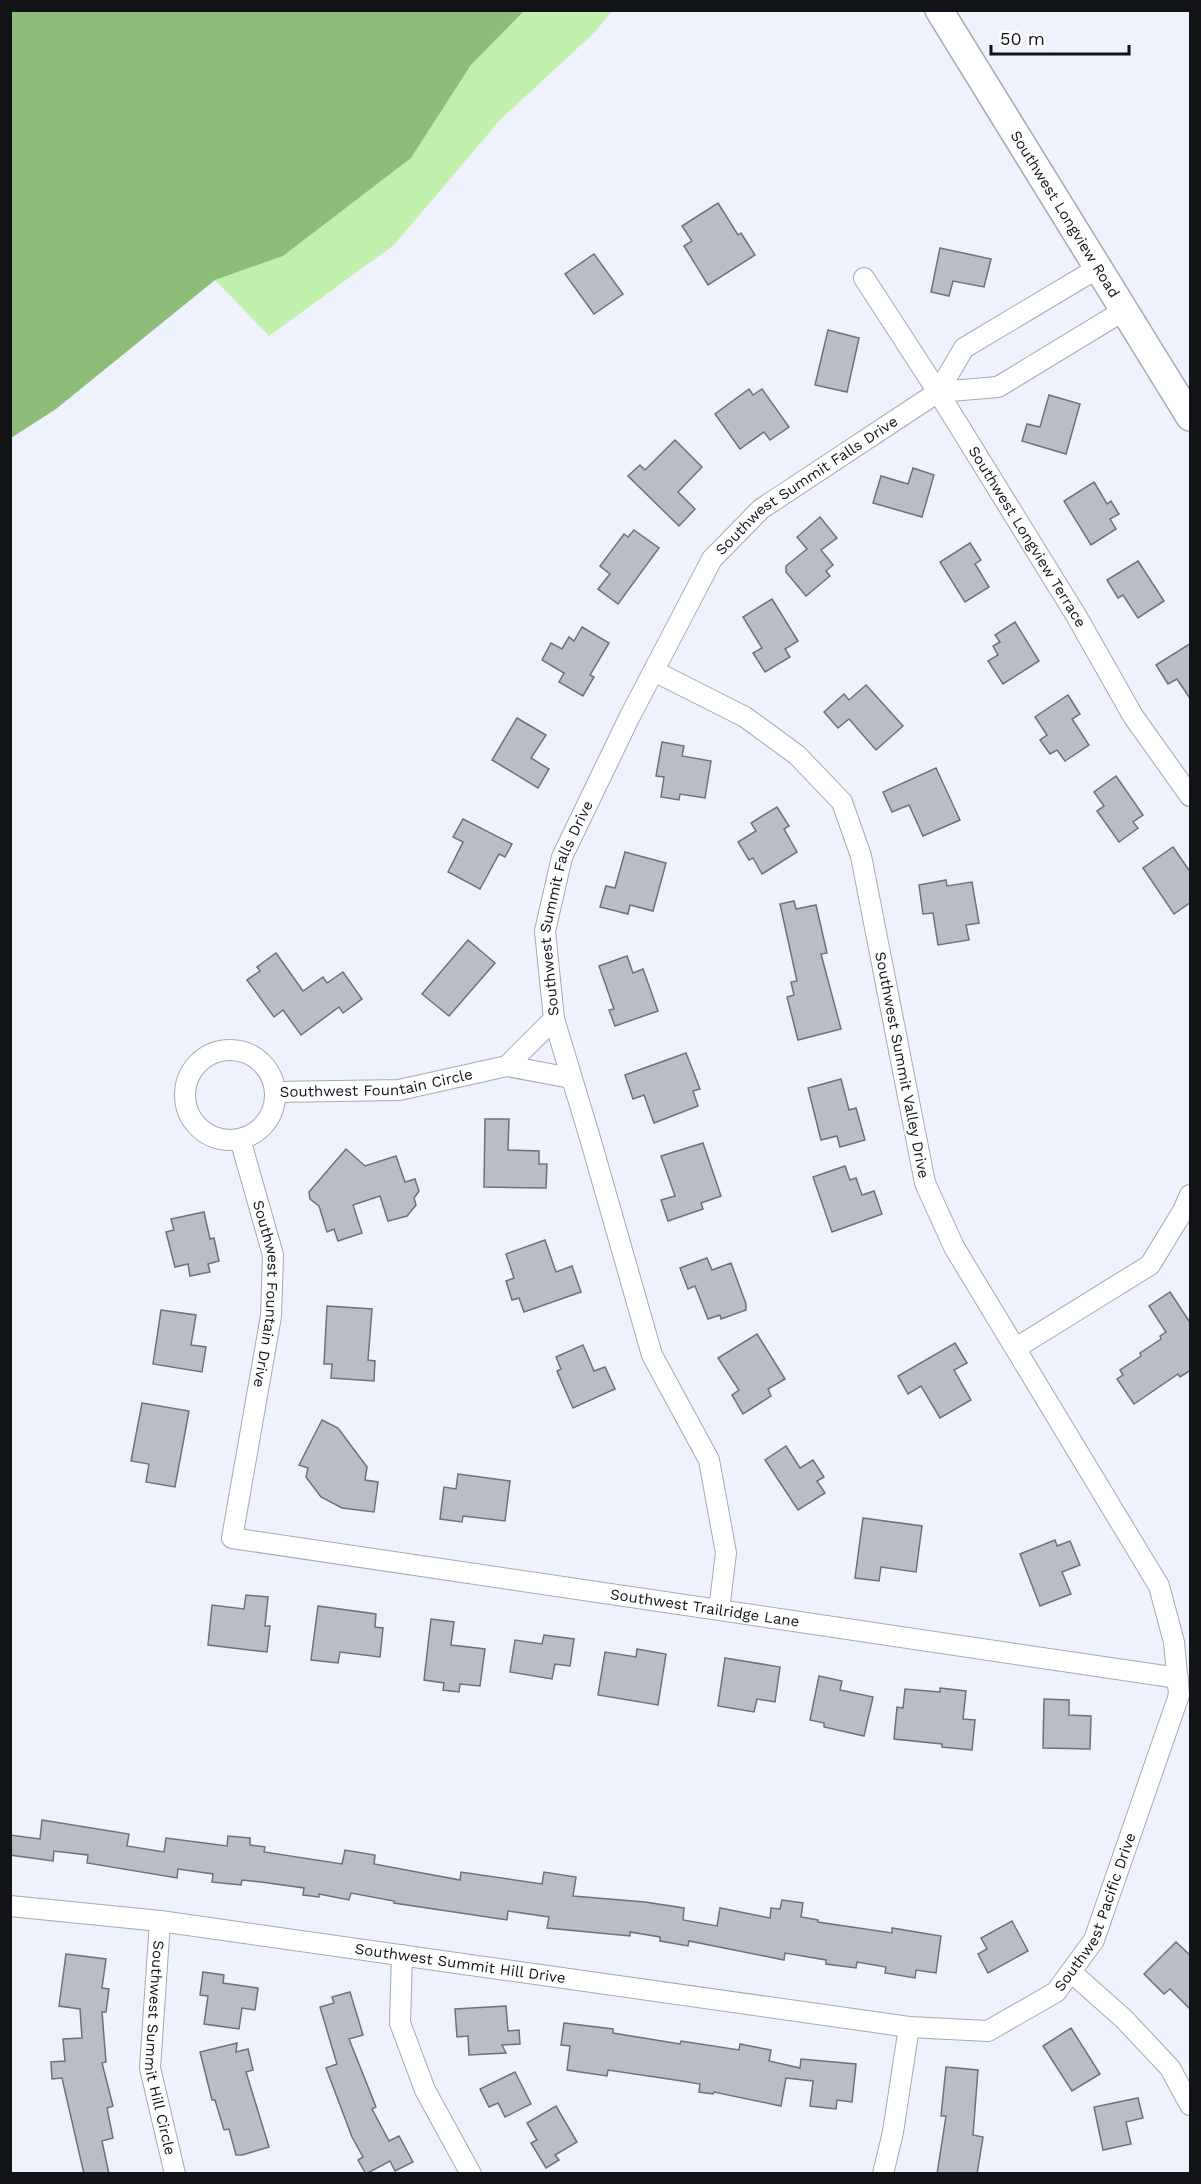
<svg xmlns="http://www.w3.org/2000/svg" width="1201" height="2184" viewBox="0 0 1201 2184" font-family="'Work Sans',sans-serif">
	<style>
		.green { fill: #c1f0ac }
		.forest { fill: #8ebd79 }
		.building { fill: #b9bdc8; stroke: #6d717b; stroke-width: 1.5 }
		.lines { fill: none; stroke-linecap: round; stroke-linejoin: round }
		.street-casing { stroke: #a5a9b4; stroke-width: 22 }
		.secondary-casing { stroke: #a5a9b4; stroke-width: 30 }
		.street { stroke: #fff; stroke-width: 20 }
		.secondary { stroke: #fff; stroke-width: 27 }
		.labels { text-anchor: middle; stroke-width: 4.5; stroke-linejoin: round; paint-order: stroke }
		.street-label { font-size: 15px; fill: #111317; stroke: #fff }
	</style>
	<rect width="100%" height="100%" fill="#edf2fd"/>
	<polygon class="green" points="524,11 612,11 595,32 500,120 394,245 269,336 215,280 283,256 411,158 471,65"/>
	<polygon class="forest" points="11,10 524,10 524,11 471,65 411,158 283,256 215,280 56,409 11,438"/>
	<g class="building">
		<polygon points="718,203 738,235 741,233 755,255 708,285 684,246 692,241 682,226"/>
		<polygon points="940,248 991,259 984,287 953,281 949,296 931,292"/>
		<polygon points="594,254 623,294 594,314 565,274"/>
		<polygon points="828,330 859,338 847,392 815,385"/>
		<polygon points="749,389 753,395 762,389 789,427 770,440 764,432 740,449 715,414"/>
		<polygon points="1049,395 1080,404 1066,454 1022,441 1027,424 1040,427"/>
		<polygon points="675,440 702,467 678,492 695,509 679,526 628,476 640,465 645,470"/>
		<polygon points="913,468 934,475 922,517 873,503 881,476 908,484"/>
		<polygon points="1094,482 1107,504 1111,501 1119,514 1110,519 1116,529 1091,545 1064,501"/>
		<polygon points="820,517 837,538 821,550 833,565 826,571 830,576 806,596 786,572 786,566 807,549 797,537"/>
		<polygon points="634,530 659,548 618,604 598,589 610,574 600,566 624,534 628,537"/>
		<polygon points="970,543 981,560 975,564 989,587 965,602 940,562"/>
		<polygon points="1138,561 1164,601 1138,618 1123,595 1118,598 1107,580"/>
		<polygon points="772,599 798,641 785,649 790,657 765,672 753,653 762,648 743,617"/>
		<polygon points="1015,622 1039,661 1003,684 988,661 998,655 993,646 1000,642 995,635"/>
		<polygon points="582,627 609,643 590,675 594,677 583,696 559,682 564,673 542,660 551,643 562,649 569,637 574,641"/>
		<polygon points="1191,643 1191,700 1177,679 1168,684 1156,665"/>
		<polygon points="866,685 903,726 876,750 849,719 838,728 824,712 844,694 849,700"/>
		<polygon points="1068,695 1080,714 1072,719 1089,745 1065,761 1057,750 1050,754 1040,740 1047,735 1035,717"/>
		<polygon points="517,718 546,735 531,758 549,769 538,788 492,760"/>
		<polygon points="662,742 684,746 682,756 711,761 705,798 680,794 679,800 661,797 664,777 656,776"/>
		<polygon points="936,768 960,820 923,836 909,805 892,812 883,792"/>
		<polygon points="1116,776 1143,815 1133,822 1138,828 1119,842 1097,811 1104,806 1094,792"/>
		<polygon points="777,807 789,826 784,829 797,852 762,874 753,858 749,860 738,842 756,831 751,823"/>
		<polygon points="463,819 512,844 505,857 499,854 480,889 448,872 463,842 453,837"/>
		<polygon points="1173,847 1191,873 1191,902 1174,914 1143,868"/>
		<polygon points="625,852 666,863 653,911 630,905 628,914 600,907 606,886 615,888"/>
		<polygon points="946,880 947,886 972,882 979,923 966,925 969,940 938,945 933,913 923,914 919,885"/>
		<polygon points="794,901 796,909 816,905 827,953 821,954 841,1029 798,1040 787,997 794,995 791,982 797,981 780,904"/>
		<polygon points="468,940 495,963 449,1016 422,994"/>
		<polygon points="276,953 303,991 323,977 327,983 343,972 362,999 343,1013 339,1007 301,1035 283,1010 274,1017 247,980 260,971 257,967"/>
		<polygon points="627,956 633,973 643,969 658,1011 615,1026 609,1010 614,1009 599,966"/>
		<polygon points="686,1053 700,1089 693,1091 698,1106 654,1123 644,1095 633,1099 625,1075"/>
		<polygon points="841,1079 849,1110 856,1108 865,1140 840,1147 837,1136 821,1140 808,1088"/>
		<polygon points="485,1119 509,1119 508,1150 539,1151 539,1164 547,1164 546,1188 484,1187"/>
		<polygon points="703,1143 721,1196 701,1203 703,1209 668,1221 661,1200 675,1196 661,1156"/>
		<polygon points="346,1149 365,1166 396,1156 405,1182 415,1179 419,1191 414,1198 416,1205 407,1216 388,1221 380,1196 353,1205 362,1233 338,1241 334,1229 327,1232 319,1206 310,1199 309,1192"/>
		<polygon points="845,1166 850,1180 856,1178 862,1195 874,1191 882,1214 832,1232 813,1177"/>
		<polygon points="204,1212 210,1239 214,1238 219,1261 208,1264 210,1272 190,1276 188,1264 175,1267 166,1232 174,1230 171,1219"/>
		<polygon points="545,1240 556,1272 572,1266 581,1292 524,1312 519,1298 512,1300 506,1281 514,1278 506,1254"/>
		<polygon points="707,1258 712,1270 731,1263 746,1304 746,1310 721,1319 720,1315 708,1319 695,1286 688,1289 680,1268"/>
		<polygon points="1170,1292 1191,1324 1191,1370 1180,1377 1178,1374 1134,1404 1117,1379 1123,1375 1120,1370 1141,1356 1140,1353 1161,1339 1160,1336 1166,1332 1149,1306"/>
		<polygon points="327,1306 372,1309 368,1360 375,1361 374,1381 331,1378 332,1364 324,1364"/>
		<polygon points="161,1310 196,1315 191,1345 206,1347 202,1372 153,1364"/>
		<polygon points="757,1334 785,1379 768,1389 771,1396 743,1414 732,1395 739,1390 718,1358"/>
		<polygon points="955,1343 967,1363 954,1370 971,1400 940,1418 921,1386 908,1394 898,1376"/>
		<polygon points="583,1345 594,1371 605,1367 615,1389 573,1408 557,1371 561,1369 556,1357"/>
		<polygon points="142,1403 189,1411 175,1487 146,1482 149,1464 131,1461"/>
		<polygon points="322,1420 338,1428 367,1467 365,1480 378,1482 374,1512 342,1508 321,1497 306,1477 308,1468 299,1465"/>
		<polygon points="786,1446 800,1468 813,1460 824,1477 817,1481 825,1493 798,1510 765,1460"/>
		<polygon points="458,1474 510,1481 505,1521 463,1516 462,1522 440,1519 444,1487 456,1489"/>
		<polygon points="863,1518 922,1526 916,1572 881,1567 879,1581 855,1578"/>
		<polygon points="1055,1540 1057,1546 1070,1541 1080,1565 1062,1572 1071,1594 1040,1606 1020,1554"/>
		<polygon points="246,1595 268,1597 265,1626 270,1626 267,1652 208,1645 212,1605 244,1609"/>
		<polygon points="318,1606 376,1614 375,1627 383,1628 380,1657 340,1652 338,1663 311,1660"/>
		<polygon points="431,1619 454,1622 451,1645 485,1649 480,1686 460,1684 459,1692 443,1690 444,1683 424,1680"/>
		<polygon points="544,1635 574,1639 570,1666 555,1664 552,1679 510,1672 515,1640 542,1644"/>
		<polygon points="637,1649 666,1654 658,1705 598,1695 605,1652 636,1657"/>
		<polygon points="725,1658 780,1667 775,1702 757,1699 754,1712 718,1706"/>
		<polygon points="819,1676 842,1681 840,1690 873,1697 864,1736 824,1727 824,1723 810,1720"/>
		<polygon points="940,1688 966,1691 963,1719 975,1720 972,1750 942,1747 942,1744 894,1739 897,1707 903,1708 905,1689 940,1692"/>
		<polygon points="1044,1699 1069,1700 1069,1715 1091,1716 1090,1749 1043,1748"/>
		<polygon points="42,1820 129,1834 127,1846 164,1852 166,1838 227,1846 228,1836 250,1838 250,1845 265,1847 264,1852 342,1864 345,1850 375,1855 374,1864 460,1880 461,1872 542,1884 544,1872 576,1877 573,1896 645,1902 684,1908 683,1920 717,1926 720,1908 770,1918 771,1908 780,1909 782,1900 803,1903 801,1917 818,1920 818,1922 892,1933 892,1928 941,1936 936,1973 916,1970 915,1978 885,1973 886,1967 857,1962 856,1968 826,1964 826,1960 785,1953 784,1960 689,1941 688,1946 660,1941 660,1937 630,1932 630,1936 547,1928 549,1917 508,1911 507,1920 394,1903 394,1901 351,1893 349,1900 319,1894 319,1897 303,1895 304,1888 261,1882 242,1880 241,1885 212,1882 213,1874 178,1869 177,1878 87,1863 88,1855 54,1851 53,1861 10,1855 10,1835 40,1839"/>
		<polygon points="1012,1921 1028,1951 988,1973 978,1954 987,1949 981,1938"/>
		<polygon points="1176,1942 1191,1956 1191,2010 1170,1989 1164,1994 1144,1974"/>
		<polygon points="66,1954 106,1959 102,1988 109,1989 106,2012 102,2012 106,2062 102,2063 113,2106 107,2108 113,2138 102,2141 109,2174 84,2174 62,2078 52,2079 51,2062 65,2061 63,2039 82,2038 80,2009 59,2006"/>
		<polygon points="203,1972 224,1975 223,1983 258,1988 255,2010 242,2008 239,2029 204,2024 208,1996 200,1995"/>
		<polygon points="350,1992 363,2035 349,2039 376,2107 372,2109 389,2141 399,2136 413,2162 395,2171 390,2161 366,2174 358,2160 363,2157 352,2137 326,2068 337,2064 320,2007 334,2003 332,1997"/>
		<polygon points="506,2006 508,2031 519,2030 520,2044 502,2045 506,2053 469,2055 468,2036 457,2037 455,2009"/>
		<polygon points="564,2023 613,2029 613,2033 680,2044 681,2041 739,2050 740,2044 771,2050 769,2061 800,2068 801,2059 856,2064 852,2102 837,2100 836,2109 810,2106 813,2081 786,2078 781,2106 714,2092 713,2094 699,2092 700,2084 682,2081 608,2070 607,2076 567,2070 570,2046 561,2045"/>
		<polygon points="1071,2028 1100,2074 1072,2091 1043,2046"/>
		<polygon points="237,2043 236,2052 248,2049 253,2070 246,2072 269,2147 242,2155 236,2155 229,2129 224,2130 215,2100 212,2100 200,2052"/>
		<polygon points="946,2067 978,2070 973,2135 983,2137 977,2174 937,2174 946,2116 941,2116"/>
		<polygon points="515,2072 531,2104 505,2117 498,2103 489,2107 480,2089"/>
		<polygon points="1138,2098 1143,2118 1126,2122 1131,2144 1103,2150 1094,2107"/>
		<polygon points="556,2106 577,2142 555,2155 559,2160 546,2168 531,2143 537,2140 527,2123"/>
	</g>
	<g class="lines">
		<g class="street-casing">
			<g id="street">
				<path id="s1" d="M864 278 938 392 1077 617 1133 716 1190 796"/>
				<polyline points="938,392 998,387 1123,311"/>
				<circle cx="230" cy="1095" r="45"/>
				<polyline points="507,1066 554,1019"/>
				<path id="s2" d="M275 1092 399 1090 507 1066 571 1078"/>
				<path id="s3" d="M240 1139 273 1255 271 1316 232 1538 1178 1678"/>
				<polyline points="1016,1348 1150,1265 1183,1211 1190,1195"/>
				<path id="s4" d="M719 1610 726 1553 709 1460 652 1355 590 1138 554 1019 545 931 562 857 629 718 712 559 761 509 938 392 964 348 1098 268"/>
				<path id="s5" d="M10 1906 160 1921 909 2027 988 2031 1056 1992 1094 1940 1179 1695 1174 1642 1159 1586 954 1247 925 1183 861 856 842 802 797 755 745 717 654 671"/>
				<path id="s6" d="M160 1921 150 2068 175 2174"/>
				<polyline points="402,1955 400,2023 425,2090 471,2174"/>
				<polyline points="1071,1972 1124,2019 1170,2068 1190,2105"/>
				<polyline points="883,2174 893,2132 909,2027"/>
			</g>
		</g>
		<g class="secondary-casing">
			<g id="secondary">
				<path id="s7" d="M939 10 1190 417"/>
			</g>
		</g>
		<use href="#street" class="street"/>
		<use href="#secondary" class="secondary"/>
	</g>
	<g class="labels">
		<g class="street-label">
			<text dy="5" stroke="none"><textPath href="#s7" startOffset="240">Southwest Longview Road</textPath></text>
			<text dy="5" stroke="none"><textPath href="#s4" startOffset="1240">Southwest Summit Falls Drive</textPath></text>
			<text dy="5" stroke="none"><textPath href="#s1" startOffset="306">Southwest Longview Terrace</textPath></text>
			<text dy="5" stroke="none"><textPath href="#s4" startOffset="736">Southwest Summit Falls Drive</textPath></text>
			<text transform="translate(902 1065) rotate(79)" y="5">Southwest Summit Valley Drive</text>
			<text dy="5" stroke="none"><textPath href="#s2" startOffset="102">Southwest Fountain Circle</textPath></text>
			<text dy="5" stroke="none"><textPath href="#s3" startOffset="159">Southwest Fountain Drive</textPath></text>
			<text dy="5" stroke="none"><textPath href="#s3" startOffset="885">Southwest Trailridge Lane</textPath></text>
			<text dy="5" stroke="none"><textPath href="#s5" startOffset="1155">Southwest Pacific Drive</textPath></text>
			<text dy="5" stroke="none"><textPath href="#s5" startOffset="454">Southwest Summit Hill Drive</textPath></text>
			<text dy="5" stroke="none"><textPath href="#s6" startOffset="128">Southwest Summit Hill Circle</textPath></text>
		</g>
	</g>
	<rect width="1201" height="2184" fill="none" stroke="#111317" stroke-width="24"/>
	<path d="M991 45v9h138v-9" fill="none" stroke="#111317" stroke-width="3"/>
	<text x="1000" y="45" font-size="18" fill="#111317" stroke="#ffffff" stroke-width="4.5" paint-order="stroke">50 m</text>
</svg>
